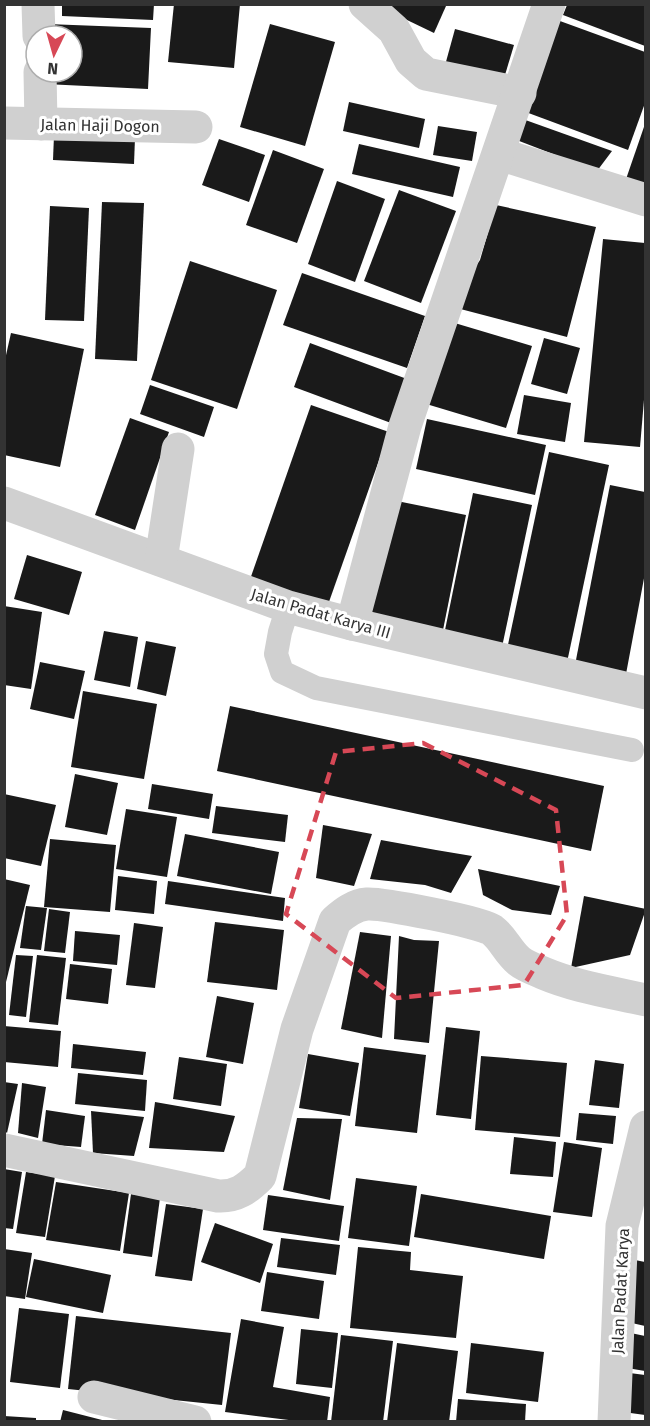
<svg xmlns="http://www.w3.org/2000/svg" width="650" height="1426" viewBox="0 0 650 1426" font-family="'Fira Sans',sans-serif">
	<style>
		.building { fill: #1a1a1a }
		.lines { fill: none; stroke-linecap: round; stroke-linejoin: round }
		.service { stroke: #d0d0d0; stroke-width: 24 }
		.minor { stroke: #d0d0d0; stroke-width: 33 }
		.marked { fill: none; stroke: #d74856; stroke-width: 4.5; stroke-dasharray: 12 8; stroke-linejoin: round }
		.labels { text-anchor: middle; stroke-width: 6; stroke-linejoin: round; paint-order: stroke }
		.street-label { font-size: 16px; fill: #333; stroke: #fff }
	</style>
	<rect width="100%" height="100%" fill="#fff"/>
	<g class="building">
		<polygon points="62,4 154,4 153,20 62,16"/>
		<polygon points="174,4 240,4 234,68 168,62"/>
		<polygon points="380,4 441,4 446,6 434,33 380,7"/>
		<polygon points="567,5 645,5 645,46 563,15"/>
		<polygon points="549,17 645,52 645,103 628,150 515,108"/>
		<polygon points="47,24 151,28 148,89 45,84 45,72 72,72 72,36 47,36"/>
		<polygon points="270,24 335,42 305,146 240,127"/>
		<polygon points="455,29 514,45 502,85 444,69"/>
		<polygon points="349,102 425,119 419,148 343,131"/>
		<polygon points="517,117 612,151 597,171 514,139"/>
		<polygon points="645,124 645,189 625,182"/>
		<polygon points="438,126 477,132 472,161 433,155"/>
		<polygon points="54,135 135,138 134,164 53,160"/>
		<polygon points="219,139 265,155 249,202 202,185"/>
		<polygon points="359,144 460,167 453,197 352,174"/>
		<polygon points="273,150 324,169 297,243 246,225"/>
		<polygon points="337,181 385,199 355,282 308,264"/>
		<polygon points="399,190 456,211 421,303 364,281"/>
		<polygon points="102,202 144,203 137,361 95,359"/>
		<polygon points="496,205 596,227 567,337 449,306 480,260"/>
		<polygon points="50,206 89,208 84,321 45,320"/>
		<polygon points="603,239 645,243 645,388 640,447 584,442"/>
		<polygon points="190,261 277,290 237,409 151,380"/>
		<polygon points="302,273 425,316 407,368 283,325"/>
		<polygon points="448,321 532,346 506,428 423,403"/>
		<polygon points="11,333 84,349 60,467 4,455 4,364"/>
		<polygon points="544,338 580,348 567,394 531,384"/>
		<polygon points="310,343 407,379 391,423 294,387"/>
		<polygon points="150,385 214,407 204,437 140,414"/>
		<polygon points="524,395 571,403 565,442 517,434"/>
		<polygon points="311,405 389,432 324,616 247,588"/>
		<polygon points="130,418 169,432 135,530 95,515"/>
		<polygon points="427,419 546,445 535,495 416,469"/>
		<polygon points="549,452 609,465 566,667 506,654"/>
		<polygon points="610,485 645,492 645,573 626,674 575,665"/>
		<polygon points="473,493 532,505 502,647 444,635"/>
		<polygon points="392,500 466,515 441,640 367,625"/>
		<polygon points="27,555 82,572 69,615 14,599"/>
		<polygon points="4,606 42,612 31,689 4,685"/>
		<polygon points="104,631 138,637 130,687 94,680"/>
		<polygon points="146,641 176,647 166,696 137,689"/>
		<polygon points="40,662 85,671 74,719 30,709"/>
		<polygon points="83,691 157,704 144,779 71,767"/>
		<polygon points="230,706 604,786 591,851 217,771"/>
		<polygon points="75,774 118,783 107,835 65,827"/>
		<polygon points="152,784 213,794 209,819 148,809"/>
		<polygon points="4,794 56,805 41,866 4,858"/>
		<polygon points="216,806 288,815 285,842 212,833"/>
		<polygon points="126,809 177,817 167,877 116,869"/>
		<polygon points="323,825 372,834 354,886 316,878"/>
		<polygon points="185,834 279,852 271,894 177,876"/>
		<polygon points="50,839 116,845 110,912 44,907"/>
		<polygon points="381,840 436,850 472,856 451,893 425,885 370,879"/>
		<polygon points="478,869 560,886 551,915 512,910 483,895"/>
		<polygon points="118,876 157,881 154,914 115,910"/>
		<polygon points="4,879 30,885 5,986 4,986"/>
		<polygon points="168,881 285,898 283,921 165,904"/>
		<polygon points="584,896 646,909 630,955 571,968"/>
		<polygon points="26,906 47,908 41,950 20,948"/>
		<polygon points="49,909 70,912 65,953 44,951"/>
		<polygon points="215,922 284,930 277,990 207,982"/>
		<polygon points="134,923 163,927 155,988 126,985"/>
		<polygon points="75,931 120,935 117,965 73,961"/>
		<polygon points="360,932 391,936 382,1038 341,1029"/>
		<polygon points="399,936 414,940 439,941 429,1043 394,1039"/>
		<polygon points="16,955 33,956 26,1017 9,1015"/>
		<polygon points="37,955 66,958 58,1025 29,1022"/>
		<polygon points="70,964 112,969 108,1004 66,999"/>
		<polygon points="217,996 254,1003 243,1064 206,1057"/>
		<polygon points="4,1026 61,1031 58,1067 4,1062"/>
		<polygon points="446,1027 480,1031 471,1119 436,1115"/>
		<polygon points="73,1044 146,1052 143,1075 71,1068"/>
		<polygon points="364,1047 426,1055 417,1133 355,1126"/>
		<polygon points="308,1054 359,1063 350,1116 299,1108"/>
		<polygon points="481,1056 567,1063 560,1137 475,1130"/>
		<polygon points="179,1057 227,1064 221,1106 173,1099"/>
		<polygon points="595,1060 624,1064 619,1108 589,1105"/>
		<polygon points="78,1073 147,1080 145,1111 75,1104"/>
		<polygon points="4,1082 18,1084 7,1133 4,1130"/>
		<polygon points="22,1083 46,1087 38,1138 18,1133"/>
		<polygon points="155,1102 235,1116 224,1152 149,1148"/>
		<polygon points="46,1110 85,1116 81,1147 42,1144"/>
		<polygon points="91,1111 144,1117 134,1156 93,1153"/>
		<polygon points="579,1113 616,1116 613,1144 576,1140"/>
		<polygon points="297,1118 342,1119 330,1200 283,1190"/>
		<polygon points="514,1137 556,1142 553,1177 510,1174"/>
		<polygon points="564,1142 602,1148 592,1217 553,1212"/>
		<polygon points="4,1169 22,1172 13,1229 4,1228"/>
		<polygon points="26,1172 55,1176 45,1237 16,1233"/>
		<polygon points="356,1178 417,1186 409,1246 348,1238"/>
		<polygon points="56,1182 129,1193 120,1251 46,1240"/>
		<polygon points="131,1194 160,1198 152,1257 123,1253"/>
		<polygon points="421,1194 551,1216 544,1259 414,1237"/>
		<polygon points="268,1195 344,1206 339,1241 263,1230"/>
		<polygon points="166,1204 203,1209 192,1281 155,1276"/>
		<polygon points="215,1223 273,1244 260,1283 201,1262"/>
		<polygon points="281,1238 340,1245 336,1275 277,1267"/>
		<polygon points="358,1247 411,1252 410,1270 463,1276 456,1338 350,1328"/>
		<polygon points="4,1249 32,1253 25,1299 4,1296"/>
		<polygon points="34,1259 111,1275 103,1313 26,1297"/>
		<polygon points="635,1260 645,1262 645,1326 623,1321"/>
		<polygon points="267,1272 324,1281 319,1319 261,1311"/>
		<polygon points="19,1308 69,1314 60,1388 10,1382"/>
		<polygon points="76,1316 231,1333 222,1405 68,1389"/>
		<polygon points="241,1319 284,1327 273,1387 330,1397 327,1422 305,1422 225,1412"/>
		<polygon points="301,1329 338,1333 332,1388 296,1384"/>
		<polygon points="626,1332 645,1336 645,1371 621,1367"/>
		<polygon points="341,1335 393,1341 383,1422 331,1422"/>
		<polygon points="397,1343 458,1351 449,1422 387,1422"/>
		<polygon points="471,1343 544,1352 538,1402 466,1393"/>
		<polygon points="622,1372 645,1375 645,1415 616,1411"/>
		<polygon points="458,1399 526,1404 525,1422 456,1422"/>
		<polygon points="63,1410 106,1421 105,1422 60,1422"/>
		<polygon points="4,1416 36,1418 36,1422 4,1422"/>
	</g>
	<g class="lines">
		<polyline class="service" points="288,607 280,632 276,654 282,672 316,688 632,750"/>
		<g class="minor">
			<polyline points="38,4 39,36"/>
			<polyline points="365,4 394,30 411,61 426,74 520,93"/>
			<polyline points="40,72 41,124"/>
			<polyline points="4,123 196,127"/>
			<polyline points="499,154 646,200"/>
			<polyline points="4,503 288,607 352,624 646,693"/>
			<polyline points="161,560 178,449"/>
			<polyline points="352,624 405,426 549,4"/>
			<path d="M4 1150 218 1196C236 1197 247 1189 260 1176L297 1029 335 921C344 913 354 905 367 904 381 903 482 922 492 930 503 938 508 952 519 961 525 966 536 970 543 973 576 987 611 992 646 1000"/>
			<polyline points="94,1397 195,1422"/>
			<polyline points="614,1422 622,1226 646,1127"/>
		</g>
	</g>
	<path class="marked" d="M423 743 556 810 567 915 524 985 396 998 286 914 336 752Z"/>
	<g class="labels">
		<g class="street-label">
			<text transform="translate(100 125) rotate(1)" y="6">Jalan Haji Dogon</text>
			<text transform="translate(321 613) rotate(16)" y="6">Jalan Padat Karya III</text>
			<text transform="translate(620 1291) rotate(-87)" y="6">Jalan Padat Karya</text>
		</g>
	</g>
	<rect width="650" height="1426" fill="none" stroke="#333333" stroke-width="12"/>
	<g transform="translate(54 54) rotate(185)"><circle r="28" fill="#ffffff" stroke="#adadad" stroke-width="1.5"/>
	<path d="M0-4.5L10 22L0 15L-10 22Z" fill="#d74856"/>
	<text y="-9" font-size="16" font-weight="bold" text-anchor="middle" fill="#333333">N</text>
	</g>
</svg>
